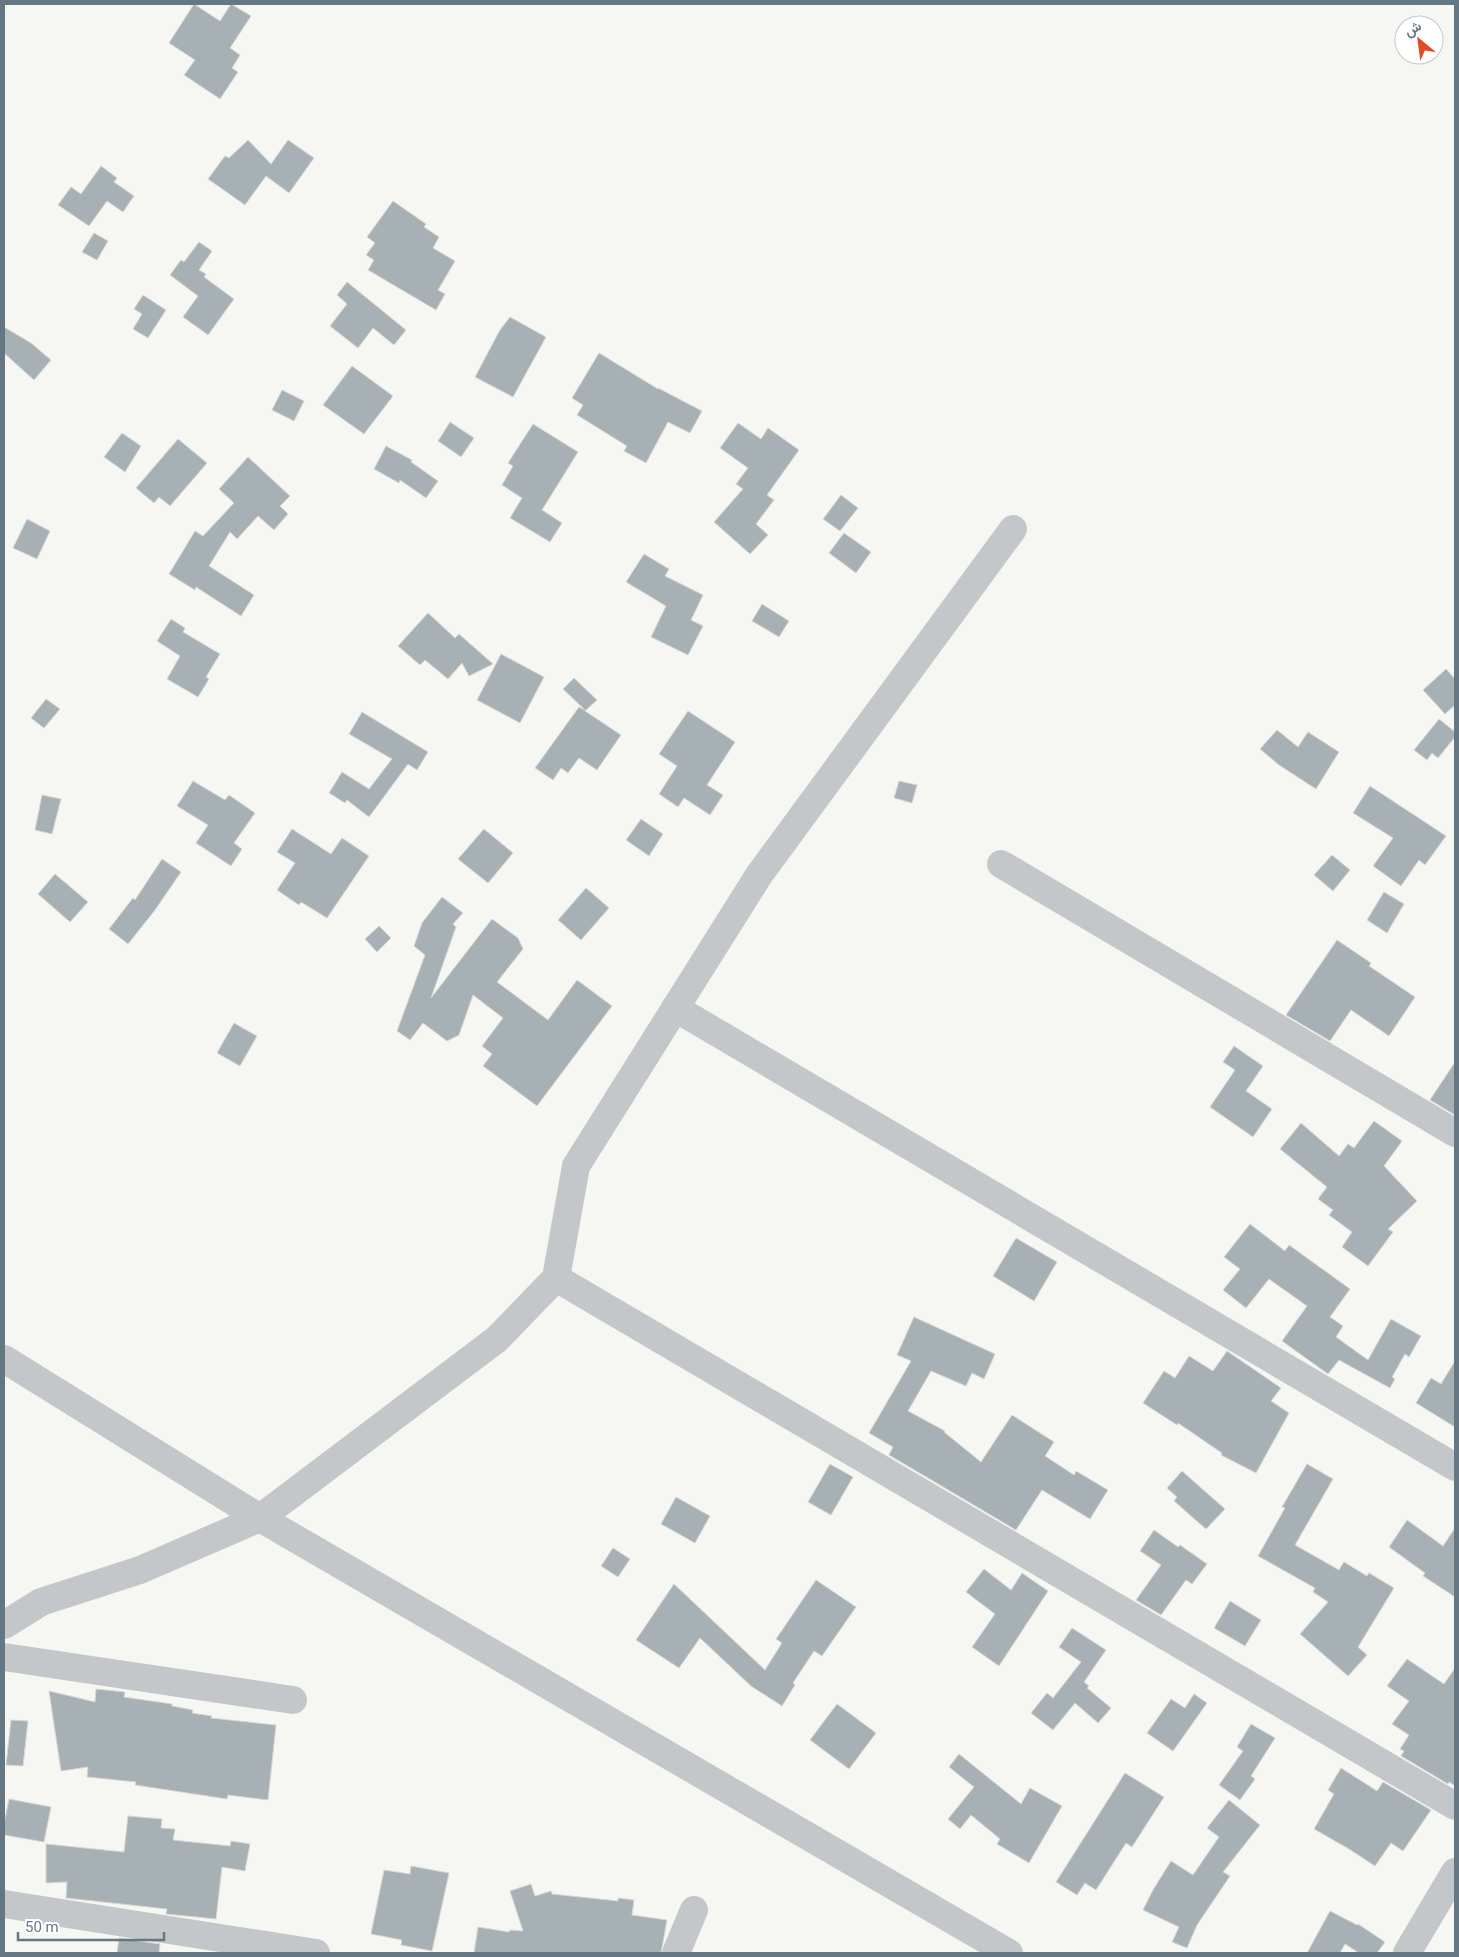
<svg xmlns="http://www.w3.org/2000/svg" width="1459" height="1957" viewBox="0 0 1459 1957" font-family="Roboto,Vazirmatn,sans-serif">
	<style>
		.building { fill: #a7b0b5; stroke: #d7d7d5 }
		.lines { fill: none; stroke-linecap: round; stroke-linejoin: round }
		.minor { stroke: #c3c7ca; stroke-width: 28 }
	</style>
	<rect width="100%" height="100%" fill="#f6f6f2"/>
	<g class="building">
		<polygon points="194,4 220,21 231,4 251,16 230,48 240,55 232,68 238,72 220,99 184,75 195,60 169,43"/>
		<polygon points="248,140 271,164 288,140 314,158 289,193 266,176 245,205 208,179 225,156 229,158"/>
		<polygon points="101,166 117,178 114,182 134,196 123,212 107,201 89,226 58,205 71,187 81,194"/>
		<polygon points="393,201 426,224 424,227 439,237 433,248 455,261 438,290 445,294 436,310 368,270 374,260 366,255 375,243 367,237"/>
		<polygon points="94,233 108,241 97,260 82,252"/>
		<polygon points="199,242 212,251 199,270 206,274 204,277 234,299 208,335 183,317 198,296 170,275 181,260 184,262"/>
		<polygon points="347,282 406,330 394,345 373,328 358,348 330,326 347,304 337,295"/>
		<polygon points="143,295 166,310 148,338 133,329 142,314 134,309"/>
		<polygon points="510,317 546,337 513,397 475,377 500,330"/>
		<polygon points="4,327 31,343 51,360 34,380 4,353"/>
		<polygon points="599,353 658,389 658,388 702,411 690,433 668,422 646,463 624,451 627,446 577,415 583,405 572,398"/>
		<polygon points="352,366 393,396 364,434 323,405"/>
		<polygon points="282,390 304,401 294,421 272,410"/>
		<polygon points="450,422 474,438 461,457 438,441"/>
		<polygon points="738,423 761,439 768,428 799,450 767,495 774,500 756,524 768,535 750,554 714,522 743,489 736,484 748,468 720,448"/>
		<polygon points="533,424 578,452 542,510 562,523 550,542 510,518 522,498 502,485 513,466 508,463"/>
		<polygon points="122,433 141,446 125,472 104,457"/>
		<polygon points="178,439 207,463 170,506 159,497 154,503 136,488"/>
		<polygon points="386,446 412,460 411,462 438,481 426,498 400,480 399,483 374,469"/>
		<polygon points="248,457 290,496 280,506 288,514 274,530 258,516 237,539 230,532 209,566 254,595 241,616 196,587 195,590 169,574 195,531 203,536 234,503 219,489"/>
		<polygon points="841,495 858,508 840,531 823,519"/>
		<polygon points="27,519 50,531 37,559 13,548"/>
		<polygon points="844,533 871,552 856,573 829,553"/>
		<polygon points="644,554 669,569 665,576 703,595 691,620 703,626 688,655 651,637 666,606 626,582"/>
		<polygon points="762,604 789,621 779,637 752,621"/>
		<polygon points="428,613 455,638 459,634 493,664 469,676 462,663 448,679 425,660 420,665 398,646"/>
		<polygon points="171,619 185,628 183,632 220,654 206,677 209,679 198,697 167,679 180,656 157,641"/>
		<polygon points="501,654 544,677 520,723 477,700"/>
		<polygon points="1446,669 1455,679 1455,705 1445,714 1423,690"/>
		<polygon points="574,678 597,700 585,711 621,735 597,770 579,758 568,773 561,768 553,780 535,768 579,707 585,710 563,689"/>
		<polygon points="46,699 60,709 44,728 31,718"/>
		<polygon points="688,711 735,742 707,785 723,795 710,815 684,798 678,807 659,794 677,766 659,754"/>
		<polygon points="362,712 428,752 417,770 408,764 369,817 347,800 345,803 329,793 342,772 369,789 392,759 349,734"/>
		<polygon points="1439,719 1455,732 1455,737 1438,758 1432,753 1427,760 1414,750"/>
		<polygon points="1277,730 1298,747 1308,732 1339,752 1316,789 1279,765 1260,749"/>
		<polygon points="193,781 225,800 229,795 255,813 234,843 242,849 231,866 196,843 208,825 177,806"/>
		<polygon points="899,781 917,785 912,803 894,798"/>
		<polygon points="1370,786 1446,836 1425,865 1419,860 1401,886 1373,866 1393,838 1353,813"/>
		<polygon points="42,795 61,799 52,834 35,830"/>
		<polygon points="641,819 663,834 649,856 626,840"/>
		<polygon points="292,829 331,854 342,838 369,856 327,918 301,902 299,905 277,890 295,863 277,852"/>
		<polygon points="484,829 513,853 488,883 458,859"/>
		<polygon points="1332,855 1350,870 1333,891 1314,875"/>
		<polygon points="162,859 181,872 155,910 128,944 109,929 133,898 135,900"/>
		<polygon points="55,874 88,902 70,922 38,894"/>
		<polygon points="586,888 609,908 581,940 558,920"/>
		<polygon points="1384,892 1404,904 1387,933 1367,920"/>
		<polygon points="442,897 463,913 453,924 456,927 431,998 492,919 518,938 523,949 497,982 548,1020 577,980 612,1006 537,1106 483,1066 492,1054 482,1046 503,1018 473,995 459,1035 447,1041 423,1023 410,1040 397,1031 425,955 414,946 422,923"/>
		<polygon points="379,926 391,938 377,952 365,939"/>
		<polygon points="1337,940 1371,963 1369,966 1415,997 1389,1036 1351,1010 1330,1041 1286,1015"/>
		<polygon points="234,1023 257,1036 240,1066 217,1053"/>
		<polygon points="1234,1046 1263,1066 1246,1091 1272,1109 1253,1137 1210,1107 1235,1070 1223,1062"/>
		<polygon points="1455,1062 1455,1115 1430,1100"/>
		<polygon points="1374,1121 1402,1141 1384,1166 1417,1201 1388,1229 1393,1232 1368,1266 1342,1247 1352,1232 1329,1215 1333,1210 1318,1199 1327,1187 1280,1149 1301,1123 1339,1156 1348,1144 1354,1148"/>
		<polygon points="1250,1224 1285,1251 1289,1245 1350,1289 1330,1317 1343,1326 1336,1337 1368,1360 1391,1319 1421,1336 1409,1357 1405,1354 1392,1377 1395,1379 1390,1388 1339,1360 1328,1374 1282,1341 1307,1306 1269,1279 1246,1308 1223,1290 1240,1269 1224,1257"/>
		<polygon points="1016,1238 1057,1262 1034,1301 993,1276"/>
		<polygon points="914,1317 995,1354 984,1379 972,1373 966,1386 931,1371 908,1411 945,1431 944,1432 981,1462 1012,1415 1054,1442 1045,1456 1074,1475 1076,1471 1108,1490 1090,1519 1042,1490 1016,1530 889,1455 893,1447 869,1433 911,1361 897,1355"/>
		<polygon points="1227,1351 1281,1388 1271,1401 1289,1413 1256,1473 1221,1455 1222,1453 1178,1423 1177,1425 1143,1403 1164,1371 1175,1378 1189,1356 1213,1371"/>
		<polygon points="1455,1361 1455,1427 1416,1403 1431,1378 1441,1384"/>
		<polygon points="830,1464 853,1477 831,1515 808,1502"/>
		<polygon points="1307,1464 1333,1479 1295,1545 1339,1570 1344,1562 1367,1576 1369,1573 1394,1588 1358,1647 1367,1655 1348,1676 1300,1634 1328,1602 1313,1592 1315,1588 1258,1556 1285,1508 1282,1507"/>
		<polygon points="1182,1471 1225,1509 1206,1529 1174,1501 1177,1497 1167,1488"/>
		<polygon points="676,1497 710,1516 695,1543 661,1524"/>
		<polygon points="1407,1520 1443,1546 1455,1528 1455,1597 1423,1576 1425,1573 1389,1547"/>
		<polygon points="1154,1530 1178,1547 1180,1545 1207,1564 1192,1584 1186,1580 1161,1615 1136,1600 1161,1565 1140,1551"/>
		<polygon points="613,1548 630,1559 618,1577 601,1566"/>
		<polygon points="984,1569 1011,1590 1022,1573 1048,1591 999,1666 972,1647 995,1614 966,1592"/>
		<polygon points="816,1580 856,1607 822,1656 814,1651 793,1683 795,1685 782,1706 751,1686 700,1638 679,1668 636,1640 674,1584 765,1670 782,1643 776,1639"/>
		<polygon points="1230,1601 1261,1620 1245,1646 1214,1628"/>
		<polygon points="1072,1628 1106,1650 1084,1682 1089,1686 1087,1688 1111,1708 1098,1723 1075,1703 1053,1730 1031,1713 1047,1693 1053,1698 1081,1662 1059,1647"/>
		<polygon points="1407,1659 1444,1684 1455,1668 1455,1786 1449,1782 1448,1784 1401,1756 1404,1751 1400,1749 1409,1735 1392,1724 1409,1701 1387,1686"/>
		<polygon points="96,1689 125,1692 124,1697 172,1704 172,1706 193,1710 192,1713 212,1716 211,1718 276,1725 268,1800 228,1795 227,1799 135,1785 136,1782 87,1777 88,1767 61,1771 49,1691 95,1702"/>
		<polygon points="1194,1694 1207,1703 1173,1751 1147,1733 1171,1699 1185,1708"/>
		<polygon points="837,1704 876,1733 849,1769 810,1740"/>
		<polygon points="11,1720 28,1721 23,1766 6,1765"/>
		<polygon points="1251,1724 1275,1738 1251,1776 1255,1779 1240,1800 1219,1785 1243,1751 1237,1747"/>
		<polygon points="959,1754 1021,1804 1030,1788 1062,1806 1029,1863 997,1844 1000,1839 971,1815 960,1829 948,1819 974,1787 949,1767"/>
		<polygon points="1341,1768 1377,1791 1383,1782 1431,1810 1403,1851 1391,1843 1375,1866 1349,1849 1314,1829 1334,1794 1328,1790"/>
		<polygon points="1125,1773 1164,1797 1132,1847 1126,1843 1096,1890 1085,1883 1077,1895 1056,1882"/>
		<polygon points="9,1799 51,1807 44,1842 4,1835 4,1824"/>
		<polygon points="1229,1800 1260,1825 1223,1872 1230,1876 1197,1925 1187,1948 1172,1942 1179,1927 1143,1910 1153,1890 1171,1861 1193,1875 1219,1837 1207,1828"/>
		<polygon points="128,1816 162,1819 161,1828 175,1829 173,1840 230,1846 231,1841 250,1844 245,1871 222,1867 216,1919 166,1914 167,1909 66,1898 67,1882 46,1883 46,1844 124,1852"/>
		<polygon points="411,1866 449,1873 432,1951 401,1945 402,1940 371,1934 384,1870 410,1874"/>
		<polygon points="531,1884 535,1896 551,1891 552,1894 618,1901 618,1898 634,1900 632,1915 667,1920 661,1953 474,1953 478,1927 509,1932 510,1930 523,1931 510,1891"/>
		<polygon points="1330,1911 1357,1925 1358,1924 1385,1942 1377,1953 1359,1953 1345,1944 1340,1953 1307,1953"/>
		<polygon points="119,1938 160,1944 159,1953 117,1953"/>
	</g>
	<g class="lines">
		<g class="minor">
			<polyline points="1001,864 1455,1133"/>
			<polyline points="675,1008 1455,1467"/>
			<polyline points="556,1278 1455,1806"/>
			<polyline points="4,1359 260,1518 1009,1953"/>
			<polyline points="4,1625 41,1602 140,1570 260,1518 497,1339 556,1278 576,1166 759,875 1013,529"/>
			<polyline points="4,1657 293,1700"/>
			<polyline points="4,1904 316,1953"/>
			<polyline points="676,1953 694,1910"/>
			<polyline points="1407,1953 1455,1872"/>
		</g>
	</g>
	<rect width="1459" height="1957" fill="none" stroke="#657783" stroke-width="10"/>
	<g transform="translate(1419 40) rotate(331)"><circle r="24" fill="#ffffff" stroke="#c1c9cd"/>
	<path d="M0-4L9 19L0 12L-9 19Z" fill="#df4c29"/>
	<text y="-8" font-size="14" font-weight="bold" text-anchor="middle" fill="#657783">ش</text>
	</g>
	<path d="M18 1932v8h146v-8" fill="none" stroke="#657783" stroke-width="2.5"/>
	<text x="25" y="1932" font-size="15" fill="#657783" stroke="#ffffff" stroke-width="4" paint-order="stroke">50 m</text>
</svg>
